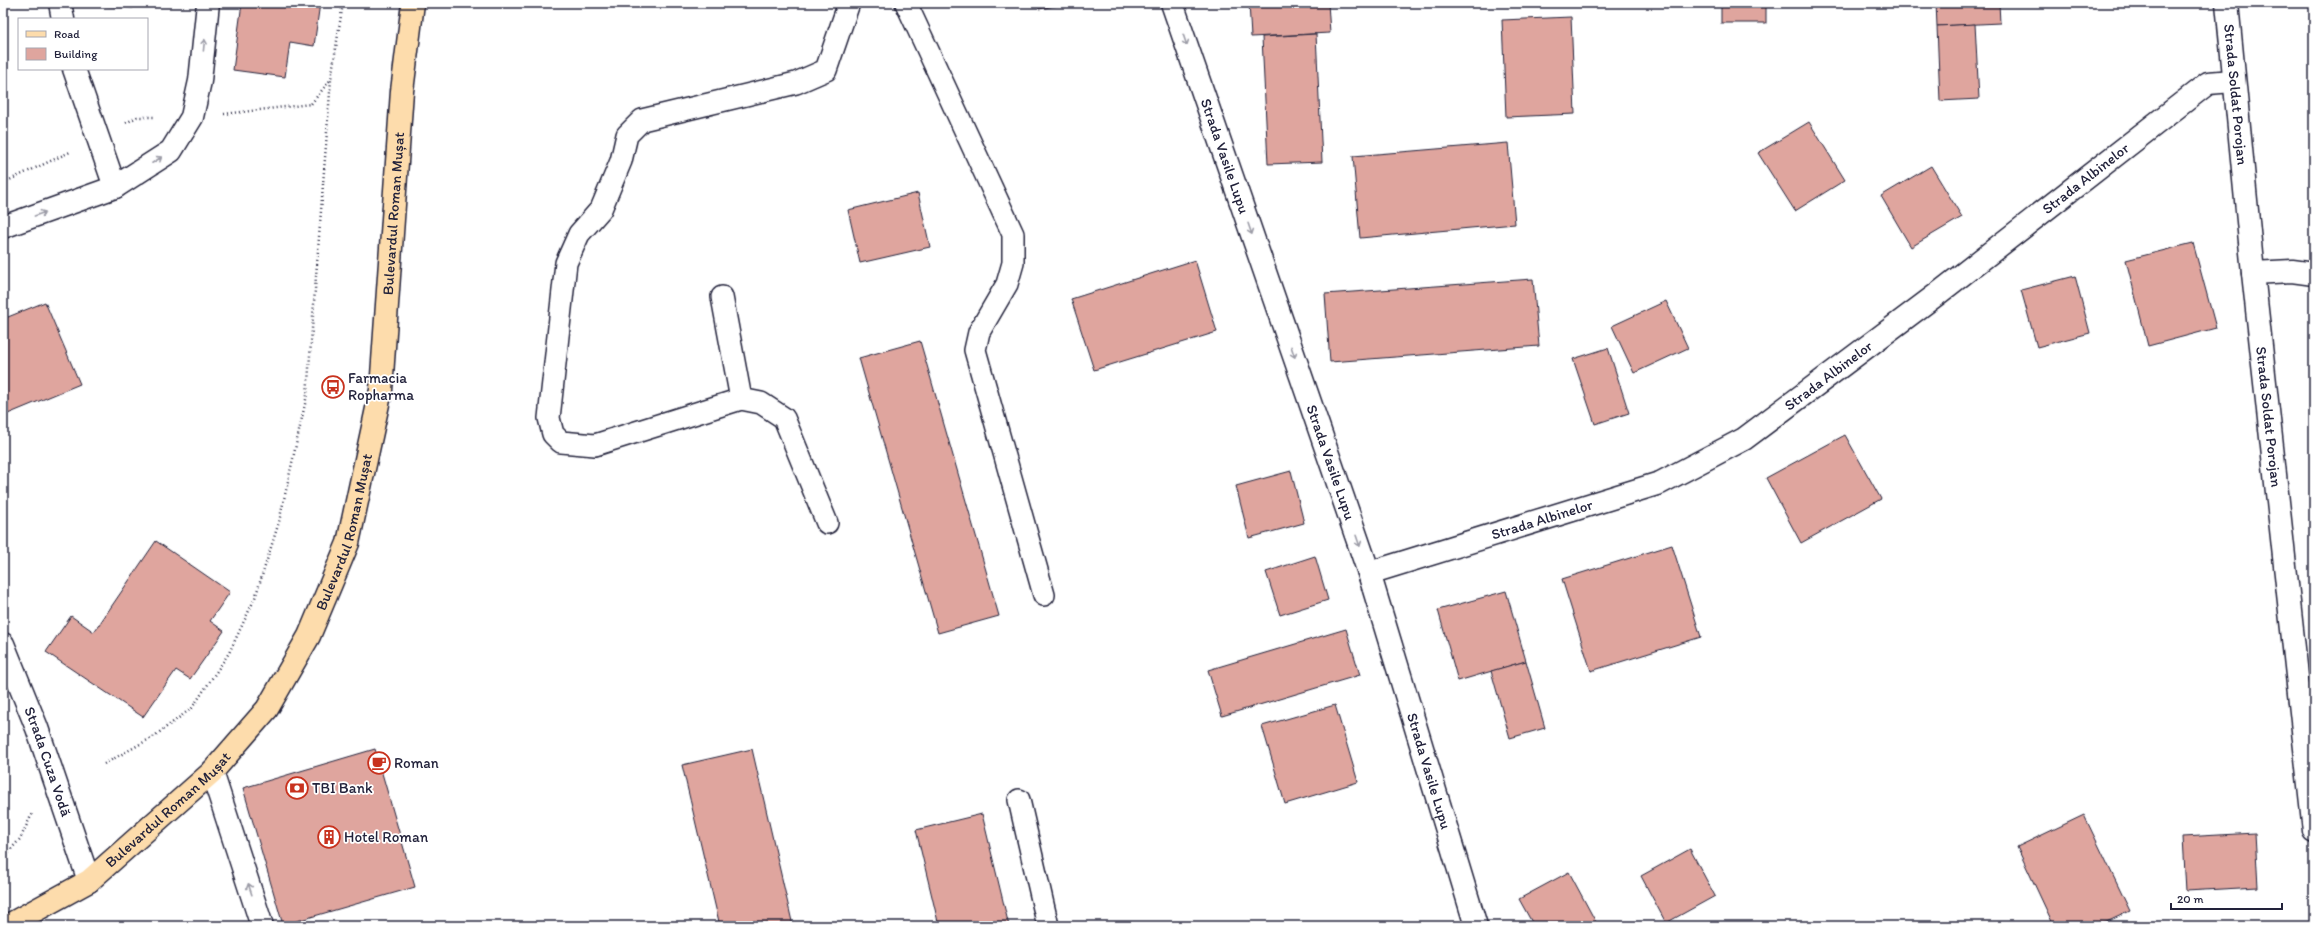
<svg xmlns="http://www.w3.org/2000/svg" width="2317" height="929" viewBox="0 0 2317 929" font-family="Itim,sans-serif">
	<style>
		.building { fill: #dfa59e; stroke: #22223b }
		.lines { fill: none; stroke-linecap: round; stroke-linejoin: round }
		.lane-casing { stroke: #22223b; stroke-width: 24 }
		.street-casing { stroke: #22223b; stroke-width: 25 }
		.primary-casing { stroke: #22223b; stroke-width: 25 }
		.path { stroke: #22223b; stroke-width: 2.5; stroke-dasharray: 1 3; stroke-linecap: butt }
		.lane { stroke: #fff; stroke-width: 21 }
		.street { stroke: #fff; stroke-width: 22 }
		.primary { stroke: #fddcac; stroke-width: 22 }
		.oneway { stroke: #9c9ca7 }
		.labels { text-anchor: middle; stroke-width: 3.5; stroke-linejoin: round; paint-order: stroke }
		.street-label { font-size: 15px; fill: #22223b; stroke: #fff }
		.poi-label { font-size: 15px; fill: #22223b; stroke: #fff; text-anchor: start }
	</style>
	<rect width="100%" height="100%" fill="#fff"/>
	<filter id="ink" filterUnits="userSpaceOnUse"><feTurbulence type="fractalNoise" baseFrequency=".025" numOctaves="2"/><feDisplacementMap in="SourceGraphic" scale="8" xChannelSelector="R" yChannelSelector="G"/><feConvolveMatrix kernelMatrix="1 2 1 2 8 2 1 2 1" color-interpolation-filters="sRGB"/></filter>
	<g filter="url(#ink)">
		<g class="building">
			<polygon points="67,3 133,3 133,8"/>
			<polygon points="242,3 320,3 314,46 290,42 285,77 233,70"/>
			<polygon points="1038,3 1071,3 1039,9"/>
			<polygon points="1249,3 1328,3 1330,33 1251,37"/>
			<polygon points="1369,3 1410,3 1369,5"/>
			<rect x="1721" y="3" width="45" height="20"/>
			<polygon points="1936,3 1999,3 2000,23 1937,26"/>
			<polygon points="1571,17 1575,114 1506,117 1502,20"/>
			<polygon points="1975,24 1979,99 1940,101 1937,26"/>
			<polygon points="1316,34 1322,162 1268,164 1262,37"/>
			<polygon points="1809,122 1845,180 1795,211 1758,153"/>
			<polygon points="1508,143 1515,224 1360,238 1353,156"/>
			<polygon points="1931,166 1962,217 1911,247 1881,196"/>
			<polygon points="918,193 930,247 860,263 848,210"/>
			<polygon points="2193,243 2216,328 2148,346 2126,260"/>
			<polygon points="1195,260 1217,332 1094,370 1071,299"/>
			<polygon points="2075,276 2090,333 2037,347 2021,290"/>
			<polygon points="1533,279 1539,346 1330,362 1325,294"/>
			<polygon points="1666,301 1688,348 1634,373 1612,326"/>
			<polygon points="45,302 80,384 3,416 3,319"/>
			<polygon points="920,341 999,616 938,633 859,358"/>
			<polygon points="1608,348 1629,413 1595,424 1573,359"/>
			<polygon points="1845,435 1881,499 1801,543 1766,478"/>
			<polygon points="1291,471 1304,523 1249,538 1236,486"/>
			<polygon points="156,541 230,592 210,621 224,631 190,679 176,670 143,717 46,652 71,616 94,632"/>
			<polygon points="1672,545 1701,637 1591,671 1562,579"/>
			<polygon points="1315,556 1328,600 1280,615 1266,572"/>
			<polygon points="1506,591 1526,661 1458,681 1438,610"/>
			<polygon points="1346,629 1360,675 1222,716 1208,670"/>
			<polygon points="1526,661 1545,728 1510,738 1491,671"/>
			<polygon points="1335,705 1358,782 1285,804 1262,726"/>
			<polygon points="375,749 415,887 283,925 243,788"/>
			<polygon points="752,749 793,926 720,926 682,765"/>
			<polygon points="982,814 1009,926 939,926 916,830"/>
			<polygon points="2084,815 2130,911 2098,926 2054,926 2017,847"/>
			<polygon points="2255,833 2258,887 2186,891 2183,837"/>
			<polygon points="1690,849 1715,896 1666,923 1641,876"/>
			<polygon points="1569,872 1598,926 1534,926 1519,899"/>
		</g>
		<g class="lines">
			<g class="lane-casing">
				<g id="lane">
					<polyline points="906,3 1013,234 1013,263 1007,284 979,332 975,350 1044,595"/>
					<polyline points="722,297 741,399"/>
					<polyline points="827,523 784,418 761,403 741,399 595,445 561,442 553,434 549,418 566,263 579,234 601,209 621,161 627,135 642,120 796,83 826,70 849,3"/>
					<polyline points="1019,800 1048,926"/>
				</g>
			</g>
			<g class="street-casing">
				<g id="street">
					<polyline points="60,3 63,19"/>
					<path id="s1" d="M1172 3 1369 573 1476 926"/>
					<path id="s2" d="M2227 3 2253 273 2314 831"/>
					<polyline points="74,69 115,187"/>
					<polyline points="3,227 115,187 171,151 192,117 200,81 208,3"/>
					<polyline points="2253,273 2292,271 2314,274"/>
					<path id="s3" d="M1369 573 1660 483 1744 439 1940 292 2208 83 2233 81"/>
					<path id="s4" d="M3 644 37 728 89 881"/>
					<polyline points="212,772 262,926"/>
				</g>
			</g>
			<g class="primary-casing">
				<g id="primary">
					<path id="s5" d="M7 926 89 881 212 772 267 709 309 636 348 543 381 390 402 91 413 3"/>
				</g>
			</g>
			<g class="path">
				<polyline points="224,114 311,104 331,79"/>
				<polyline points="126,123 137,117 155,117"/>
				<polyline points="3,183 70,152"/>
				<polyline points="104,764 153,737 192,708 229,653 255,598 279,522 307,395 331,79 343,3"/>
				<polyline points="3,858 20,839 32,814"/>
			</g>
			<use href="#lane" class="lane"/>
			<use href="#street" class="street"/>
			<use href="#primary" class="primary"/>
		</g>
		<defs><path id="oneway-shaft" d="M-6 0H5M1.5-3L5.5 0L1.5 3" fill="none" stroke-width="1.6" stroke-linecap="round" stroke-linejoin="round"/></defs>
		<g class="oneway">
			<use href="#oneway-shaft" transform="translate(1185 40) rotate(71)"/>
			<use href="#oneway-shaft" transform="translate(204 45) rotate(-84)"/>
			<use href="#oneway-shaft" transform="translate(157 160) rotate(-33)"/>
			<use href="#oneway-shaft" transform="translate(40 214) rotate(-20)"/>
			<use href="#oneway-shaft" transform="translate(1250 229) rotate(71)"/>
			<use href="#oneway-shaft" transform="translate(1293 352) rotate(71)"/>
			<use href="#oneway-shaft" transform="translate(1358 541) rotate(71)"/>
			<use href="#oneway-shaft" transform="translate(250 889) rotate(-108)"/>
		</g>
	</g>
	<defs>
		<g id="bus-ring" transform="scale(1.15)"><circle r="9.5" fill="#fff" stroke="#c8321e" stroke-width="1.5"/><path d="M-5-6H5V4H4V6H2V4H-2V6H-4V4H-5ZM-3.5-4V0h7V-4ZM-3.5 1.2v1.5H-2V1.2ZM2 1.2v1.5H3.5V1.2Z" fill="#c8321e"/></g>
		<g id="cafe-ring" transform="scale(1.15)"><circle r="9.5" fill="#fff" stroke="#c8321e" stroke-width="1.5"/><path d="M-5.5-4.5H6V0H3Q3 3.5 0 3.5H-2.5Q-5.5 3.5-5.5 0ZM3-3.2v2h1.7v-2ZM-6 4.5H4V6H-6Z" fill="#c8321e"/></g>
		<g id="bank-ring" transform="scale(1.15)"><circle r="9.5" fill="#fff" stroke="#c8321e" stroke-width="1.5"/><path d="M-6-4H6V4H-6ZM0-2.3a2.3 2.3 0 1 0 0 4.6a2.3 2.3 0 1 0 0-4.6Z" fill="#c8321e"/></g>
		<g id="building-ring" transform="scale(1.15)"><circle r="9.5" fill="#fff" stroke="#c8321e" stroke-width="1.5"/><path d="M-4-6H4V6H1V3H-1V6H-4ZM-2.5-4.3h1.7v1.8h-1.7ZM.8-4.3h1.7v1.8H.8ZM-2.5-1h1.7V.8h-1.7ZM.8-1h1.7V.8H.8Z" fill="#c8321e"/></g>
	</defs>
	<g fill-rule="evenodd">
		<use href="#bus-ring" x="333" y="387"/>
		<use href="#cafe-ring" x="379" y="763"/>
		<use href="#bank-ring" x="297" y="788"/>
		<use href="#building-ring" x="329" y="837"/>
	</g>
	<g class="labels">
		<g class="street-label">
			<text dy="5" stroke="none"><textPath href="#s2" startOffset="92">Strada Soldat Porojan</textPath></text>
			<text dy="5" stroke="none"><textPath href="#s1" startOffset="162">Strada Vasile Lupu</textPath></text>
			<text dy="5" stroke="none"><textPath href="#s3" startOffset="829">Strada Albinelor</textPath></text>
			<text dy="5" stroke="none"><textPath href="#s5" startOffset="860">Bulevardul Roman Mușat</textPath></text>
			<text dy="5" stroke="none"><textPath href="#s3" startOffset="505">Strada Albinelor</textPath></text>
			<text dy="5" stroke="none"><textPath href="#s2" startOffset="416">Strada Soldat Porojan</textPath></text>
			<text dy="5" stroke="none"><textPath href="#s1" startOffset="486">Strada Vasile Lupu</textPath></text>
			<text dy="5" stroke="none"><textPath href="#s3" startOffset="181">Strada Albinelor</textPath></text>
			<text dy="5" stroke="none"><textPath href="#s5" startOffset="536">Bulevardul Roman Mușat</textPath></text>
			<text dy="5" stroke="none"><textPath href="#s4" startOffset="126">Strada Cuza Vodă</textPath></text>
			<text dy="5" stroke="none"><textPath href="#s1" startOffset="810">Strada Vasile Lupu</textPath></text>
			<text dy="5" stroke="none"><textPath href="#s5" startOffset="200">Bulevardul Roman Mușat</textPath></text>
		</g>
		<g class="poi-label">
			<text x="348" y="383">Farmacia<tspan x="348" dy="17">Ropharma</tspan></text>
			<text x="394" y="768">Roman</text>
			<text x="312" y="793">TBI Bank</text>
			<text x="344" y="842">Hotel Roman</text>
		</g>
	</g>
	<rect width="2317" height="929" fill="none" stroke="#fff" stroke-width="16"/>
	<rect x="8" y="8" width="2301" height="913" fill="none" stroke="#22223b" stroke-width="1.5" filter="url(#ink)"/>
	<rect x="18" y="18" width="130" height="52" fill="#ffffff" stroke="#a7a7b1"/>
	<rect x="26" y="31" width="20" height="6" fill="#fddcac" stroke="#a7a7b1"/>
	<text x="54" y="38" font-size="12" fill="#22223b">Road</text>
	<rect x="26" y="48" width="20" height="12" fill="#dfa59e" stroke="#a7a7b1"/>
	<text x="54" y="58" font-size="12" fill="#22223b">Building</text>
	<path d="M2171 903v6h111v-6" fill="none" stroke="#22223b" stroke-width="2"/>
	<text x="2177" y="903" font-size="12" fill="#22223b" stroke="#ffffff" stroke-width="3" paint-order="stroke">20 m</text>
</svg>
